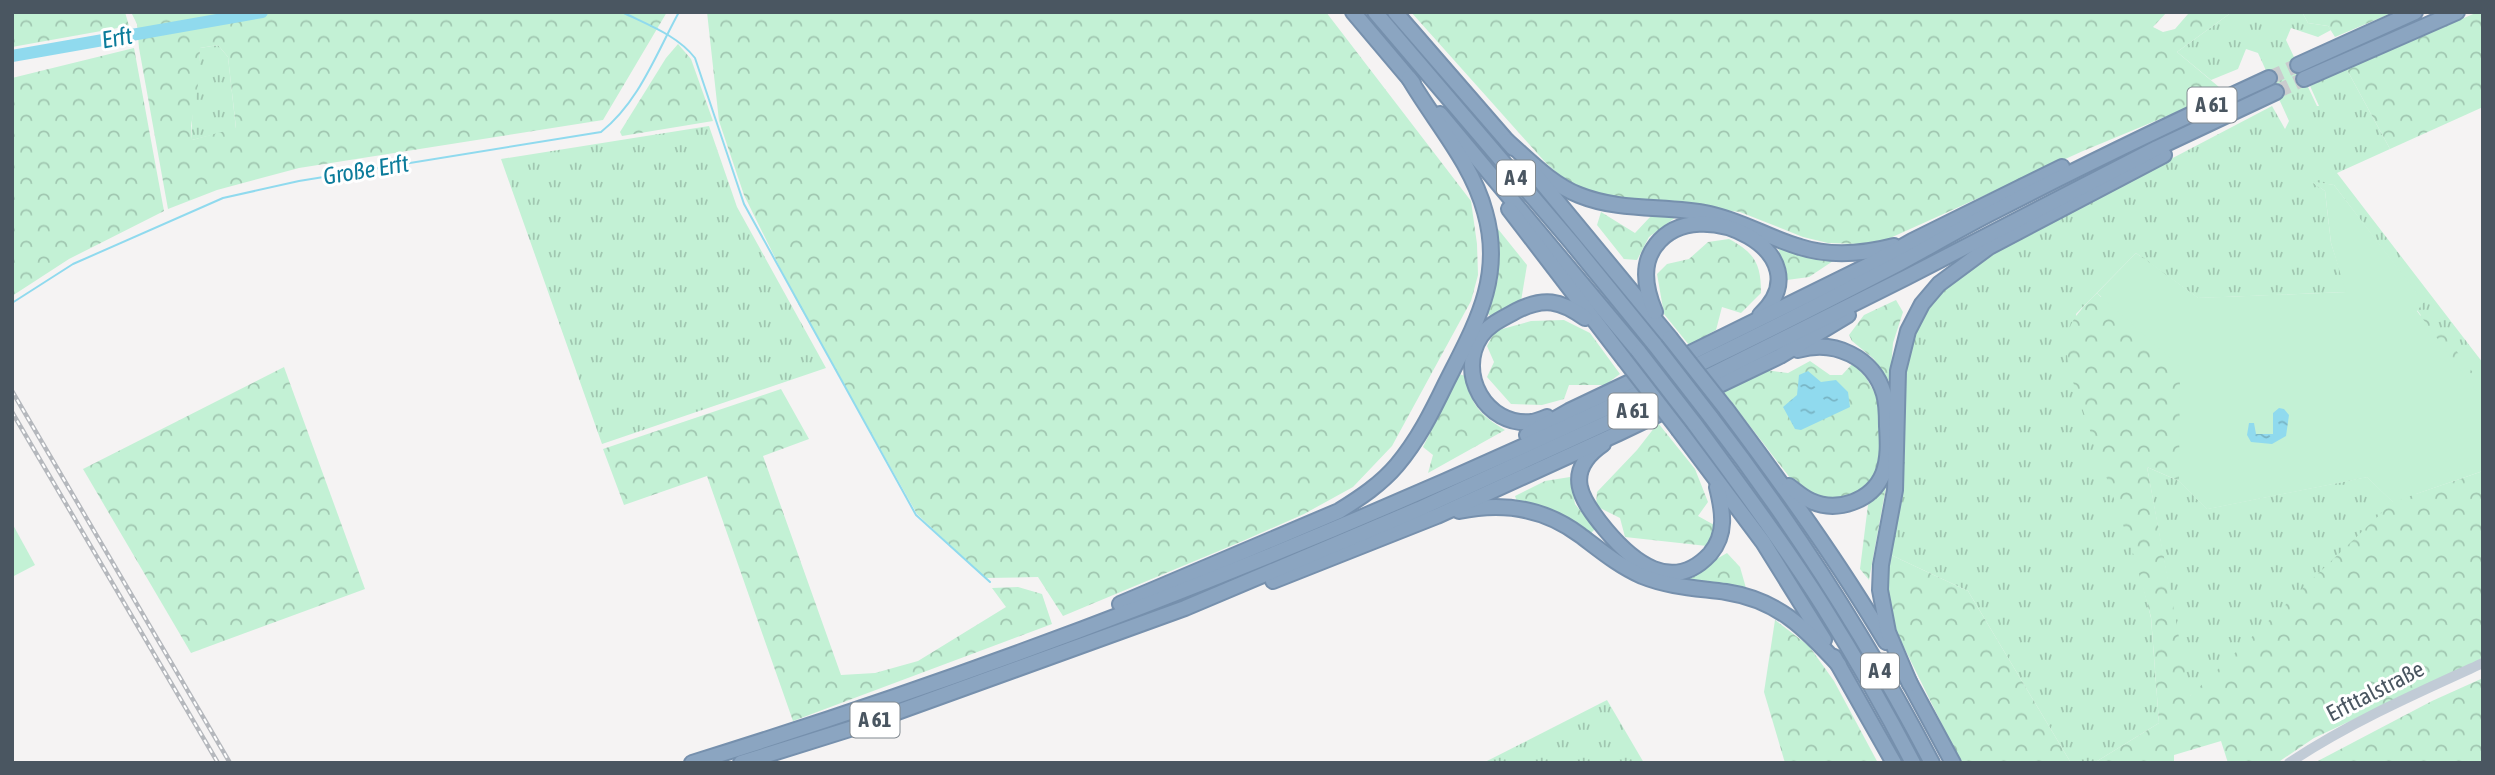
<svg xmlns="http://www.w3.org/2000/svg" width="2495" height="775" viewBox="0 0 2495 775" font-family="'Asap Condensed',sans-serif">
	<style>
		.grass { fill: url(#grass-tufts) }
		.forest { fill: url(#forest-crowns); fill-rule: evenodd }
		.park { fill: #c3f1d5 }
		.water { fill: url(#water-ripples) }
		.lines { fill: none; stroke-linecap: round; stroke-linejoin: round }
		.stream { stroke: #90daee; stroke-width: 2 }
		.river { stroke: #90daee; stroke-width: 12 }
		.motorway-tunnel { stroke: #caccce; stroke-width: 14; stroke-dasharray: 14 7; stroke-linecap: butt }
		.motorway-casing { stroke: #7690ad; stroke-width: 18 }
		.secondary { stroke: #c1cbd6; stroke-width: 10 }
		.motorway { stroke: #8ba5c1; stroke-width: 14 }
		.rail-casing { stroke: #b5b8bd; stroke-width: 4.5 }
		.rail { stroke: #fff; stroke-width: 2; stroke-dasharray: 5; stroke-linecap: butt }
		.motorway-bridge-casing { stroke: #7690ad; stroke-width: 18; stroke-linecap: butt }
		.motorway-bridge { stroke: #8ba5c1; stroke-width: 14 }
		.labels { text-anchor: middle; stroke-width: 6; stroke-linejoin: round; paint-order: stroke }
		.shield { fill: #fff; stroke: #808990; stroke-width: 2 }
		.shield-label { font-size: 21px; font-weight: bold; fill: #4a5661 }
		.street-label { font-size: 23px; fill: #4a5661; stroke: #fff }
		.water-label { font-size: 24px; font-style: italic; fill: #0c7c9b; stroke: #fff }
	</style>
	<defs>
		<pattern id="grass-tufts" width="24" height="20" patternUnits="userSpaceOnUse" patternTransform="scale(1.75)"><rect width="24" height="20" fill="#c3f1d5"/><path d="M3 7l-1-3M5 7V3M7 7l1-3M15 17l-1-3M17 17v-4M19 17l1-3" fill="none" stroke="#a0c6b0"/></pattern>
		<pattern id="forest-crowns" width="20" height="18" patternUnits="userSpaceOnUse" patternTransform="scale(1.75)"><rect width="20" height="18" fill="#c3f1d5"/><path d="M2 6a3 3 0 1 1 6 0M12 15a3 3 0 1 1 6 0" fill="none" stroke="#a0c6b0"/></pattern>
		<pattern id="water-ripples" width="26" height="14" patternUnits="userSpaceOnUse" patternTransform="scale(1.75)"><rect width="26" height="14" fill="#90daee"/><path d="M2 4q2-2 4 0t4 0M15 11q2-2 4 0t4 0" fill="none" stroke="#78b4c4"/></pattern>
	</defs>
	<rect width="100%" height="100%" fill="#f5f3f3"/>
	<g class="grass">
		<polygon points="2232,12 2302,12 2308,23 2328,26 2331,30 2318,37 2291,28 2286,40 2317,106 2319,106 2310,86 2346,68 2390,149 2337,173 2483,363 2483,400 2417,310 2423,302 2334,185 2312,182 2325,191 2331,243 2347,292 2198,298 2136,253 2076,314 2151,618 2159,723 2094,763 2071,763 1968,591 1891,555 1900,489 1905,351 1929,300 1984,257 2272,106 2285,129 2289,121 2258,53 2246,49 2238,69 2211,80 2177,52"/>
		<path d="M218 45 228 57 236 129 192 140C190 110 199 78 200 48Z"/>
		<polygon points="709,126 737,207 826,368 602,444 501,159"/>
		<polygon points="2147,467 2179,481 2207,509 2367,477 2393,502 2483,472 2189,697"/>
		<polygon points="1607,700 1644,763 1483,763"/>
	</g>
	<g class="forest">
		<polygon points="12,12 125,12 129,26 12,47"/>
		<path d="M131 12H667L603 120 299 168 217 190 168 209 139 48 137 24ZM218 45 228 57 236 128 192 140 191 126 199 79 200 48Z"/>
		<polygon points="707,12 1326,12 1471,201 1477,244 1478,275 1471,301 1392,446 1353,487 1304,514 1245,540 1063,616 1038,577 985,578 917,514 795,298 744,195 719,121"/>
		<polygon points="1411,12 2167,12 2153,27 2163,32 2175,29 2188,14 2187,12 2232,12 2177,52 2225,92 2083,151 1888,239 1860,244 1828,243 1803,237 1740,212 1594,194 1565,180 1546,163"/>
		<polygon points="2302,12 2394,12 2335,37 2328,26 2308,23"/>
		<polygon points="2478,12 2483,12 2483,107 2390,149 2346,68"/>
		<polygon points="678,44 691,59 713,121 622,136 620,132 666,58"/>
		<polygon points="134,48 164,211 69,259 12,296 12,78"/>
		<polygon points="1601,212 1635,233 1651,216 1676,217 1649,237 1637,260 1624,259 1597,225"/>
		<polygon points="1498,229 1527,265 1521,301 1492,317 1488,314 1498,279"/>
		<path d="M1729 239C1755 253 1761 264 1761 293L1741 313 1722 307 1716 330 1689 345 1664 314 1657 274 1667 264 1689 259 1708 242Z"/>
		<polygon points="1778,247 1833,261 1809,277 1787,280"/>
		<path d="M2141 256 2198 298 2231 297 2316 451 2416 494 2483 471V659L2314 738 2277 763H2228L2221 741 2174 755V763H2094L2159 723 2151 617 2134 556 2072 379C2061 336 2065 324 2097 293L2101 297ZM2147 467 2179 481 2207 509 2367 477 2393 502 2190 696Z"/>
		<polygon points="1896,300 1903,312 1893,343 1890,380 1885,381 1874,359 1852,341 1849,335 1864,315"/>
		<polygon points="2425,309 2483,386 2483,422 2414,325"/>
		<polygon points="1564,320 1590,333 1620,374 1605,385 1569,385 1564,399 1542,405 1511,404 1487,377 1494,362 1487,346 1495,331 1531,321"/>
		<polygon points="1810,361 1830,375 1842,375 1853,363 1867,379 1879,401 1882,468 1874,482 1850,499 1836,500 1804,496 1723,391 1765,370 1788,373"/>
		<polygon points="284,367 365,589 191,653 83,469"/>
		<path d="M1459 374 1465 376C1471 405 1480 415 1505 430L1428 473 1433 455 1423 447Z"/>
		<polygon points="781,389 809,439 763,456 841,675 875,673 918,661 1006,607 992,588 1018,587 1042,594 1052,624 793,721 707,476 624,505 603,449"/>
		<polygon points="1658,423 1695,469 1708,502 1698,516 1716,526 1707,546 1625,537 1620,518 1596,506 1597,492 1637,450"/>
		<polygon points="1570,477 1575,504 1595,529 1590,534 1548,510 1517,502 1515,496 1545,481"/>
		<polygon points="1886,487 1869,580 1860,569 1868,505"/>
		<polygon points="1727,553 1740,567 1746,588 1690,582 1687,576"/>
		<polygon points="1891,555 1968,591 2071,763 1961,763 1896,631 1887,607 1886,573"/>
		<polygon points="1775,620 1809,646 1834,681 1878,763 1785,763 1764,692"/>
		<polygon points="2483,678 2483,763 2314,763 2432,701"/>
	</g>
	<g class="park">
		<polygon points="2310,181 2334,185 2424,302 2417,311 2483,400 2483,471 2393,502 2367,477 2207,509 2179,481 2180,367 2097,293 2136,253 2198,298 2346,292 2331,243 2325,191"/>
		<polygon points="12,523 35,565 12,577"/>
	</g>
	<g class="water">
		<polygon points="1808,371 1821,382 1836,380 1848,392 1850,407 1801,430 1795,429 1783,407 1797,395 1799,375"/>
		<polygon points="2279,408 2284,409 2289,415 2286,436 2272,444 2251,442 2247,435 2249,423 2254,423 2256,434 2273,434 2273,413"/>
	</g>
	<g class="lines">
		<g class="stream">
			<path d="M622 12C648 25 677 35 695 58L744 204 916 515 990 582"/>
			<path d="M12 303 73 264 223 198 299 181 601 132C639 102 656 54 679 12"/>
		</g>
		<polyline class="river" points="12,56 262,12"/>
		<g class="motorway-tunnel">
			<polyline points="2269,78 2298,65"/>
			<polyline points="2276,92 2304,79"/>
		</g>
		<g class="motorway-casing">
			<g id="motorway">
				<polyline points="1353,12 1413,83"/>
				<polyline points="1375,12 1572,243 1655,345"/>
				<polyline points="1395,12 1513,148"/>
				<polyline points="2298,65 2415,12"/>
				<polyline points="2304,79 2457,12"/>
				<polyline points="1440,114 1639,352"/>
				<path d="M1507 141C1529 160 1551 184 1579 195 1621 212 1666 205 1710 214 1742 221 1769 238 1800 247 1831 257 1863 254 1894 246"/>
				<polyline points="1533,172 1670,338"/>
				<polyline points="1509,209 1624,359"/>
				<path d="M1655 312C1646 291 1640 265 1656 245 1698 189 1826 254 1760 315"/>
				<polyline points="1674,361 1875,262 1912,241 2062,167"/>
				<path d="M1726 409C1782 484 1838 561 1886 642"/>
				<path d="M1710 416C1794 525 1868 641 1932 763"/>
				<path d="M1547 417C1542 419 1537 421 1532 422 1486 427 1456 373 1481 336 1489 324 1504 318 1516 311 1544 297 1560 300 1585 318"/>
				<path d="M1694 423C1738 483 1783 543 1823 606 1855 657 1885 709 1913 763"/>
				<polyline points="1679,430 1763,542 1824,640"/>
				<polyline points="1527,435 1569,411 1649,373"/>
				<path d="M1603 444C1562 472 1581 500 1606 530 1632 561 1672 595 1710 554 1727 534 1723 511 1717 487"/>
				<path d="M1789 486C1796 491 1802 497 1811 501 1837 513 1872 501 1883 474 1889 458 1888 442 1887 426 1887 415 1887 404 1884 394 1873 357 1834 339 1798 350"/>
				<path d="M1459 511C1502 502 1544 508 1580 535 1600 550 1619 566 1642 576 1669 587 1697 588 1726 592 1778 600 1805 628 1839 665"/>
				<polyline points="1273,581 1437,516 1619,433 1780,356 1848,315"/>
				<path d="M1120 604 1339 511C1360 498 1381 484 1397 465 1418 440 1432 412 1446 383 1475 325 1504 278 1485 212 1472 163 1434 121 1409 78"/>
				<polyline points="1834,657 1894,763"/>
				<polyline points="1907,678 1953,763"/>
				<polyline points="1910,684 1888,632 1880,590 1881,565 1895,490 1898,371 1908,331 1922,304 1939,284 1989,247 2164,155"/>
				<path d="M692 763C1006 666 1314 545 1611 406 1708 361 1804 313 1898 264 1931 246 1963 227 1997 210 2086 164 2178 120 2269 78"/>
				<polyline points="741,763 853,728 1185,608 1419,509 1705,378 1907,277 2157,148 2276,92"/>
			</g>
		</g>
		<path class="secondary" d="M2289 763C2349 723 2417 693 2483 663"/>
		<use href="#motorway" class="motorway"/>
		<g class="rail-casing">
			<g id="rail">
				<polyline points="12,391 230,763"/>
				<polyline points="12,412 218,763"/>
			</g>
		</g>
		<use href="#rail" class="rail"/>
		<g class="motorway-bridge-casing">
			<g id="motorway-bridge">
				<polyline points="1670,338 1726,409"/>
				<polyline points="1655,345 1710,416"/>
				<polyline points="1639,352 1694,423"/>
				<polyline points="1624,359 1679,430"/>
			</g>
		</g>
		<use href="#motorway-bridge" class="motorway-bridge"/>
	</g>
	<g class="labels">
		<g class="shield">
			<rect x="2187.5" y="87.5" width="49" height="35" rx="5"/>
			<rect x="1497" y="160.5" width="38" height="35" rx="5"/>
			<rect x="1608.5" y="393.5" width="49" height="35" rx="5"/>
			<rect x="1861" y="653.5" width="38" height="35" rx="5"/>
			<rect x="850.5" y="702.5" width="49" height="35" rx="5"/>
		</g>
		<g class="shield-label">
			<text x="2212" y="112">A 61</text>
			<text x="1516" y="185">A 4</text>
			<text x="1633" y="418">A 61</text>
			<text x="1880" y="678">A 4</text>
			<text x="875" y="727">A 61</text>
		</g>
		<g class="street-label">
			<text transform="translate(2375 691) rotate(-27)" y="8">Erfttalstraße</text>
		</g>
		<g class="water-label">
			<text transform="translate(117 38) rotate(-10)" y="8">Erft</text>
			<text transform="translate(366 170) rotate(-9)" y="8">Große Erft</text>
		</g>
	</g>
	<rect width="2495" height="775" fill="none" stroke="#4a5661" stroke-width="28"/>
</svg>
